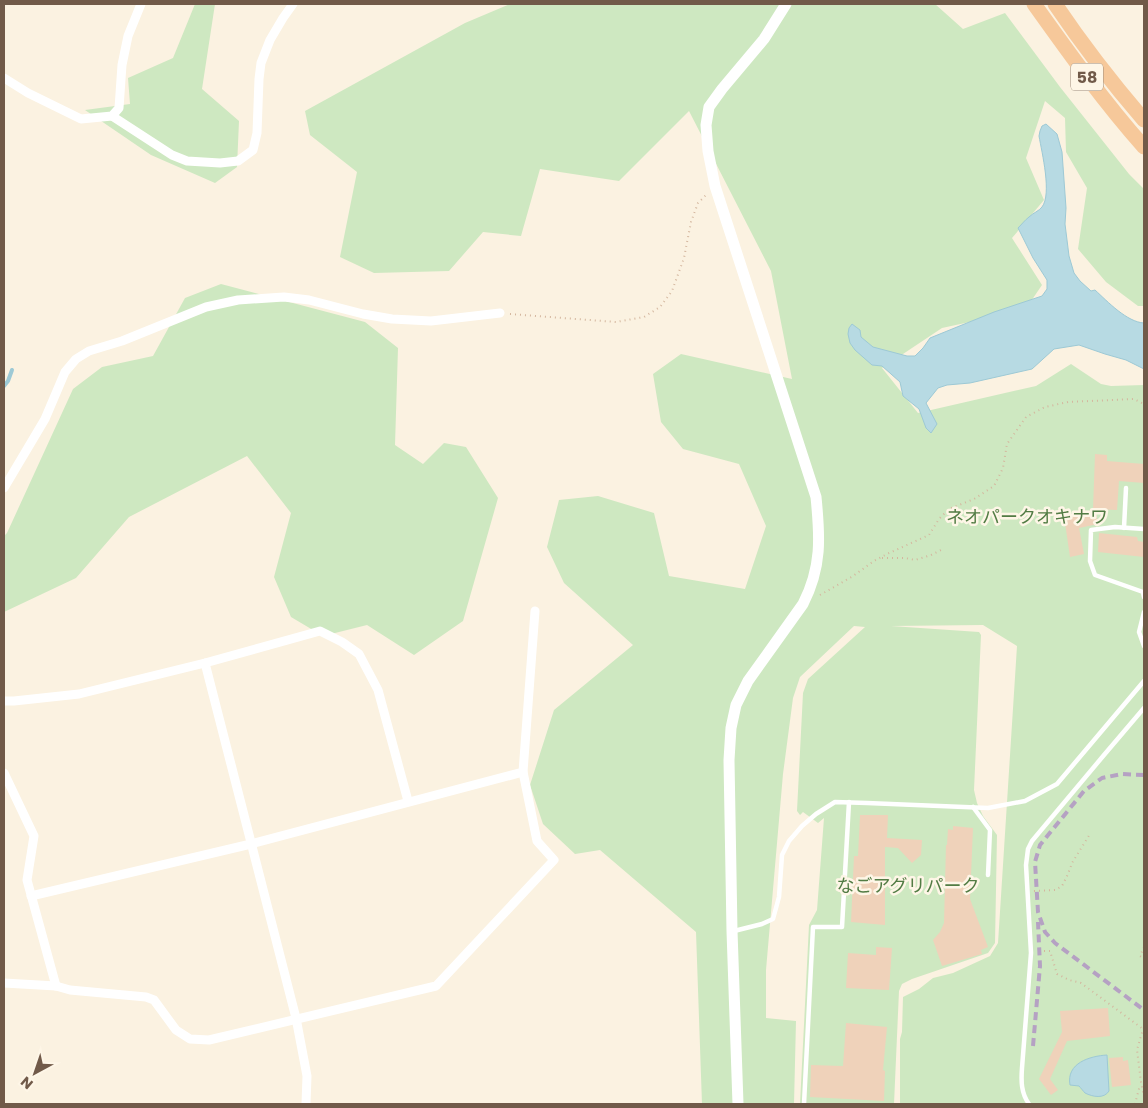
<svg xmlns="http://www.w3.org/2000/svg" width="1148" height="1108" viewBox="0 0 1148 1108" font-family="Poppins,'Noto Sans JP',sans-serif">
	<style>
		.green { fill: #cee8c1 }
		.water { fill: #b7dae3; stroke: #9dc9d5 }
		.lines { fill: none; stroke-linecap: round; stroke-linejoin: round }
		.stream { stroke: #9dc9d5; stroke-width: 4 }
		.building { fill: #efd2ba }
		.path { stroke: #d4b69e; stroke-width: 2; stroke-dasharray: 1 4; stroke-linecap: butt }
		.service { stroke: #fff; stroke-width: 4.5 }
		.minor { stroke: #fff; stroke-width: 9 }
		.tertiary { stroke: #fff; stroke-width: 11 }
		.trunk { stroke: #f6c89a; stroke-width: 15 }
		.rail { stroke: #b5a1c3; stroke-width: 4; stroke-dasharray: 8 5; stroke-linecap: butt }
		.labels { text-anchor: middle; stroke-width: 5; stroke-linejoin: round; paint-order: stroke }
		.shield { fill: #fef6e7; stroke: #9b8978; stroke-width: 1 }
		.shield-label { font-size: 16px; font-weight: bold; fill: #715a49 }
		.park-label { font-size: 18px; fill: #527c44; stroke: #fef6e7 }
	</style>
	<rect width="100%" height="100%" fill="#fbf2e1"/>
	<g class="green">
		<polygon points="195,4 215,4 202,89 239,121 237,167 215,183 151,155 85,110 130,104 128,78 173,58"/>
		<polygon points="510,4 935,4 963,29 1005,13 1060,87 1129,174 1144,189 1144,306 1138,306 1106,282 1078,249 1087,188 1066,152 1065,118 1045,101 1026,158 1044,200 1012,238 1042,285 1025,310 942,328 882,368 918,413 1036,386 1071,364 1101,384 1111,386 1144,385 1144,1104 900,1104 900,1039 902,1032 903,997 919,989 933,978 953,973 990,956 998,943 1017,646 983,625 891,626 979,632 981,635 974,790 977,803 983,816 997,835 995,943 988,953 912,979 902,984 899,991 894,1104 800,1104 809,925 817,910 824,818 818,823 803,812 800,815 797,811 803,693 808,679 865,627 854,626 800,677 793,698 783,774 766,970 766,1018 796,1021 794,1104 702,1104 696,932 600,850 575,854 543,824 530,785 554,710 633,645 564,583 547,547 559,500 598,496 654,513 669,576 745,589 766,526 739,464 683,449 661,422 653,374 681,354 792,379 771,271 689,111 619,181 540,169 521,236 483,232 449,271 374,273 340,257 357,172 310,135 305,111 465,23"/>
		<polygon points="221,284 365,322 398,348 395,445 423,464 444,443 466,447 498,498 463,621 414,655 367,625 323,636 291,617 274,577 291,513 247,456 129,517 76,578 4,612 4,536 7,533 73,389 102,367 153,356 185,298"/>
	</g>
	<g class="water">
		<path d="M1046 124 1057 134 1062 152 1066 208 1065 224 1069 256 1074 273 1080 281 1091 291 1095 290C1108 302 1127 322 1144 323V369L1126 360 1105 354 1079 345 1054 349 1032 369 970 383 947 385 938 388 926 403 937 424 931 433 926 428 919 409 903 396 900 382 882 366 872 365 855 350 850 343 848 334 849 328 852 324 860 330 861 337 873 347 907 356H915L923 348 930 338 994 312 1042 296 1047 289V280L1033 258 1018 228C1022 224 1025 220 1029 217 1033 213 1039 211 1042 207 1052 194 1042 153 1039 136L1040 131 1042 126Z"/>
		<path d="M1107 1055 1109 1091C1104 1099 1093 1097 1085 1093 1084 1092 1080 1087 1079 1086L1070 1085C1066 1063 1090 1056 1107 1055Z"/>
	</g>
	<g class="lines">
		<polyline class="stream" points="4,386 8,381 12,370"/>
	</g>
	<g class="building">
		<polygon points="1095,454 1107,455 1107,461 1144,464 1144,483 1119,481 1117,510 1093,509"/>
		<polygon points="1096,513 1098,524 1079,528 1084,554 1070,557 1064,516"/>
		<polygon points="1099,533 1137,537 1138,541 1144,542 1144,557 1098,552"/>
		<polygon points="860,815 888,815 887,838 922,840 921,855 912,863 898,848 885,847 885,925 851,922 854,856 858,856"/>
		<polygon points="953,826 973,828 970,899 988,947 981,950 982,954 942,966 933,940 940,932 944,923 946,845 947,845 948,829 953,830"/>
		<polygon points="876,947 892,948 889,990 846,988 848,953 876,955"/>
		<polygon points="1108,1008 1110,1036 1067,1041 1050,1079 1058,1090 1051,1095 1039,1079 1062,1032 1060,1011"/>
		<polygon points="846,1023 887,1027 883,1070 885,1071 884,1101 810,1097 811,1065 843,1066"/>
		<polygon points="1123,1057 1123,1061 1128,1060 1131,1085 1112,1087 1109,1058"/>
	</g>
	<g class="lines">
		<g class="path">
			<polyline points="510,314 616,322 644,317 660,307 672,291 684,258 691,222 698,203 706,195"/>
			<polyline points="882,558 905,558 915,560 931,555 941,550"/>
			<polyline points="820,595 853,576 874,561 887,554 929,535 939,519 949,509 974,499 994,486 1003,468 1007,444 1026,417 1045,407 1068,402 1134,399 1144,404"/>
			<polyline points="1034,891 1055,890 1062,886 1068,874 1072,863 1090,834"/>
			<polyline points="1144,947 1140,956 1144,959"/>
			<polyline points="1039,951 1050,951 1057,974 1069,980 1081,983 1143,1029"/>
			<polyline points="1144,1028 1143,1029 1137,1050 1141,1082 1144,1097"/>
			<polyline points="1135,1104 1140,1085"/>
		</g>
		<g class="service">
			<polyline points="1124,528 1126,488"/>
			<polyline points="1144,529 1115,527 1091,530 1090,561 1095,575 1143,592 1144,597"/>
			<polyline points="1144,612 1139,632 1144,646"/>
			<polyline points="973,807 990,830 988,875"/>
			<polyline points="734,931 762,924 773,919 779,897 782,855 789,841 802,826 816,814 835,802 867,803 988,808 1025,801 1057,784 1144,681"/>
			<polyline points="804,1104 813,927 842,927 849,802"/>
			<path d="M1029 1104C1021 1093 1021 1081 1022 1068L1031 953 1026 865 1028 849 1032 841 1104 755 1144 708"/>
		</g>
		<g class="minor">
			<polyline points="4,78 28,93 81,119 112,116 119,108 122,65 128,36 141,4"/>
			<polyline points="112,116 172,155 187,161 220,163 238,161 253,150 257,133 259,79 261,63 270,40 283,18 293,4"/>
			<polyline points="4,488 45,419 65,372 76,359 89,351 122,341 206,307 238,300 284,297 309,300 363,314 392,319 431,321 500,313"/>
			<polyline points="205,663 296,1018 307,1076 306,1104"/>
			<polyline points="4,701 14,701 79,694 205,663 320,631 342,642 359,654 378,690 408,801"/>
			<polyline points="4,773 34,836 27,880 56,986"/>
			<polyline points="31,896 251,844 523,772"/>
			<polyline points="4,983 56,986 70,990 146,997 154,1000 176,1030 190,1039 209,1040 436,986 554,860 537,841 523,772 535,611"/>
		</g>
		<path class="tertiary" d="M738 1104 732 931 729 760 731 728 736 705 748 681 803 604C822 567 820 537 816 497L715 186 708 151 706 125 709 107 722 89 764 39 786 4"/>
		<g class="trunk">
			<path d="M1034 4C1069 53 1104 102 1144 147"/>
			<path d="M1055 4C1082 44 1112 83 1144 120"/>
		</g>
		<g class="rail">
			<polyline points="1144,775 1122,774 1102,778 1084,791 1040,845 1035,862 1038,912 1045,932 1055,943 1144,1010"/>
			<polyline points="1033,1046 1040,966 1038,922"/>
		</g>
	</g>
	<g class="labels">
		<rect class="shield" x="1071" y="63.5" width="32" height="27" rx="4"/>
		<g class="shield-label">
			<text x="1087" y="83">58</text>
		</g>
		<g class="park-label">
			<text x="1027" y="523">ネオパークオキナワ</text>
			<text x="908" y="892">なごアグリパーク</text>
		</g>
	</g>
	<rect width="1148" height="1108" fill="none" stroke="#715a49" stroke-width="10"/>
	<g transform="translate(35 1073) rotate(220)" stroke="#fef6e7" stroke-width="4" paint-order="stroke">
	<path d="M0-4L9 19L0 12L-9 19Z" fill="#715a49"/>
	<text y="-8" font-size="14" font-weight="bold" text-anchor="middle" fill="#715a49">N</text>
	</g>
</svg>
